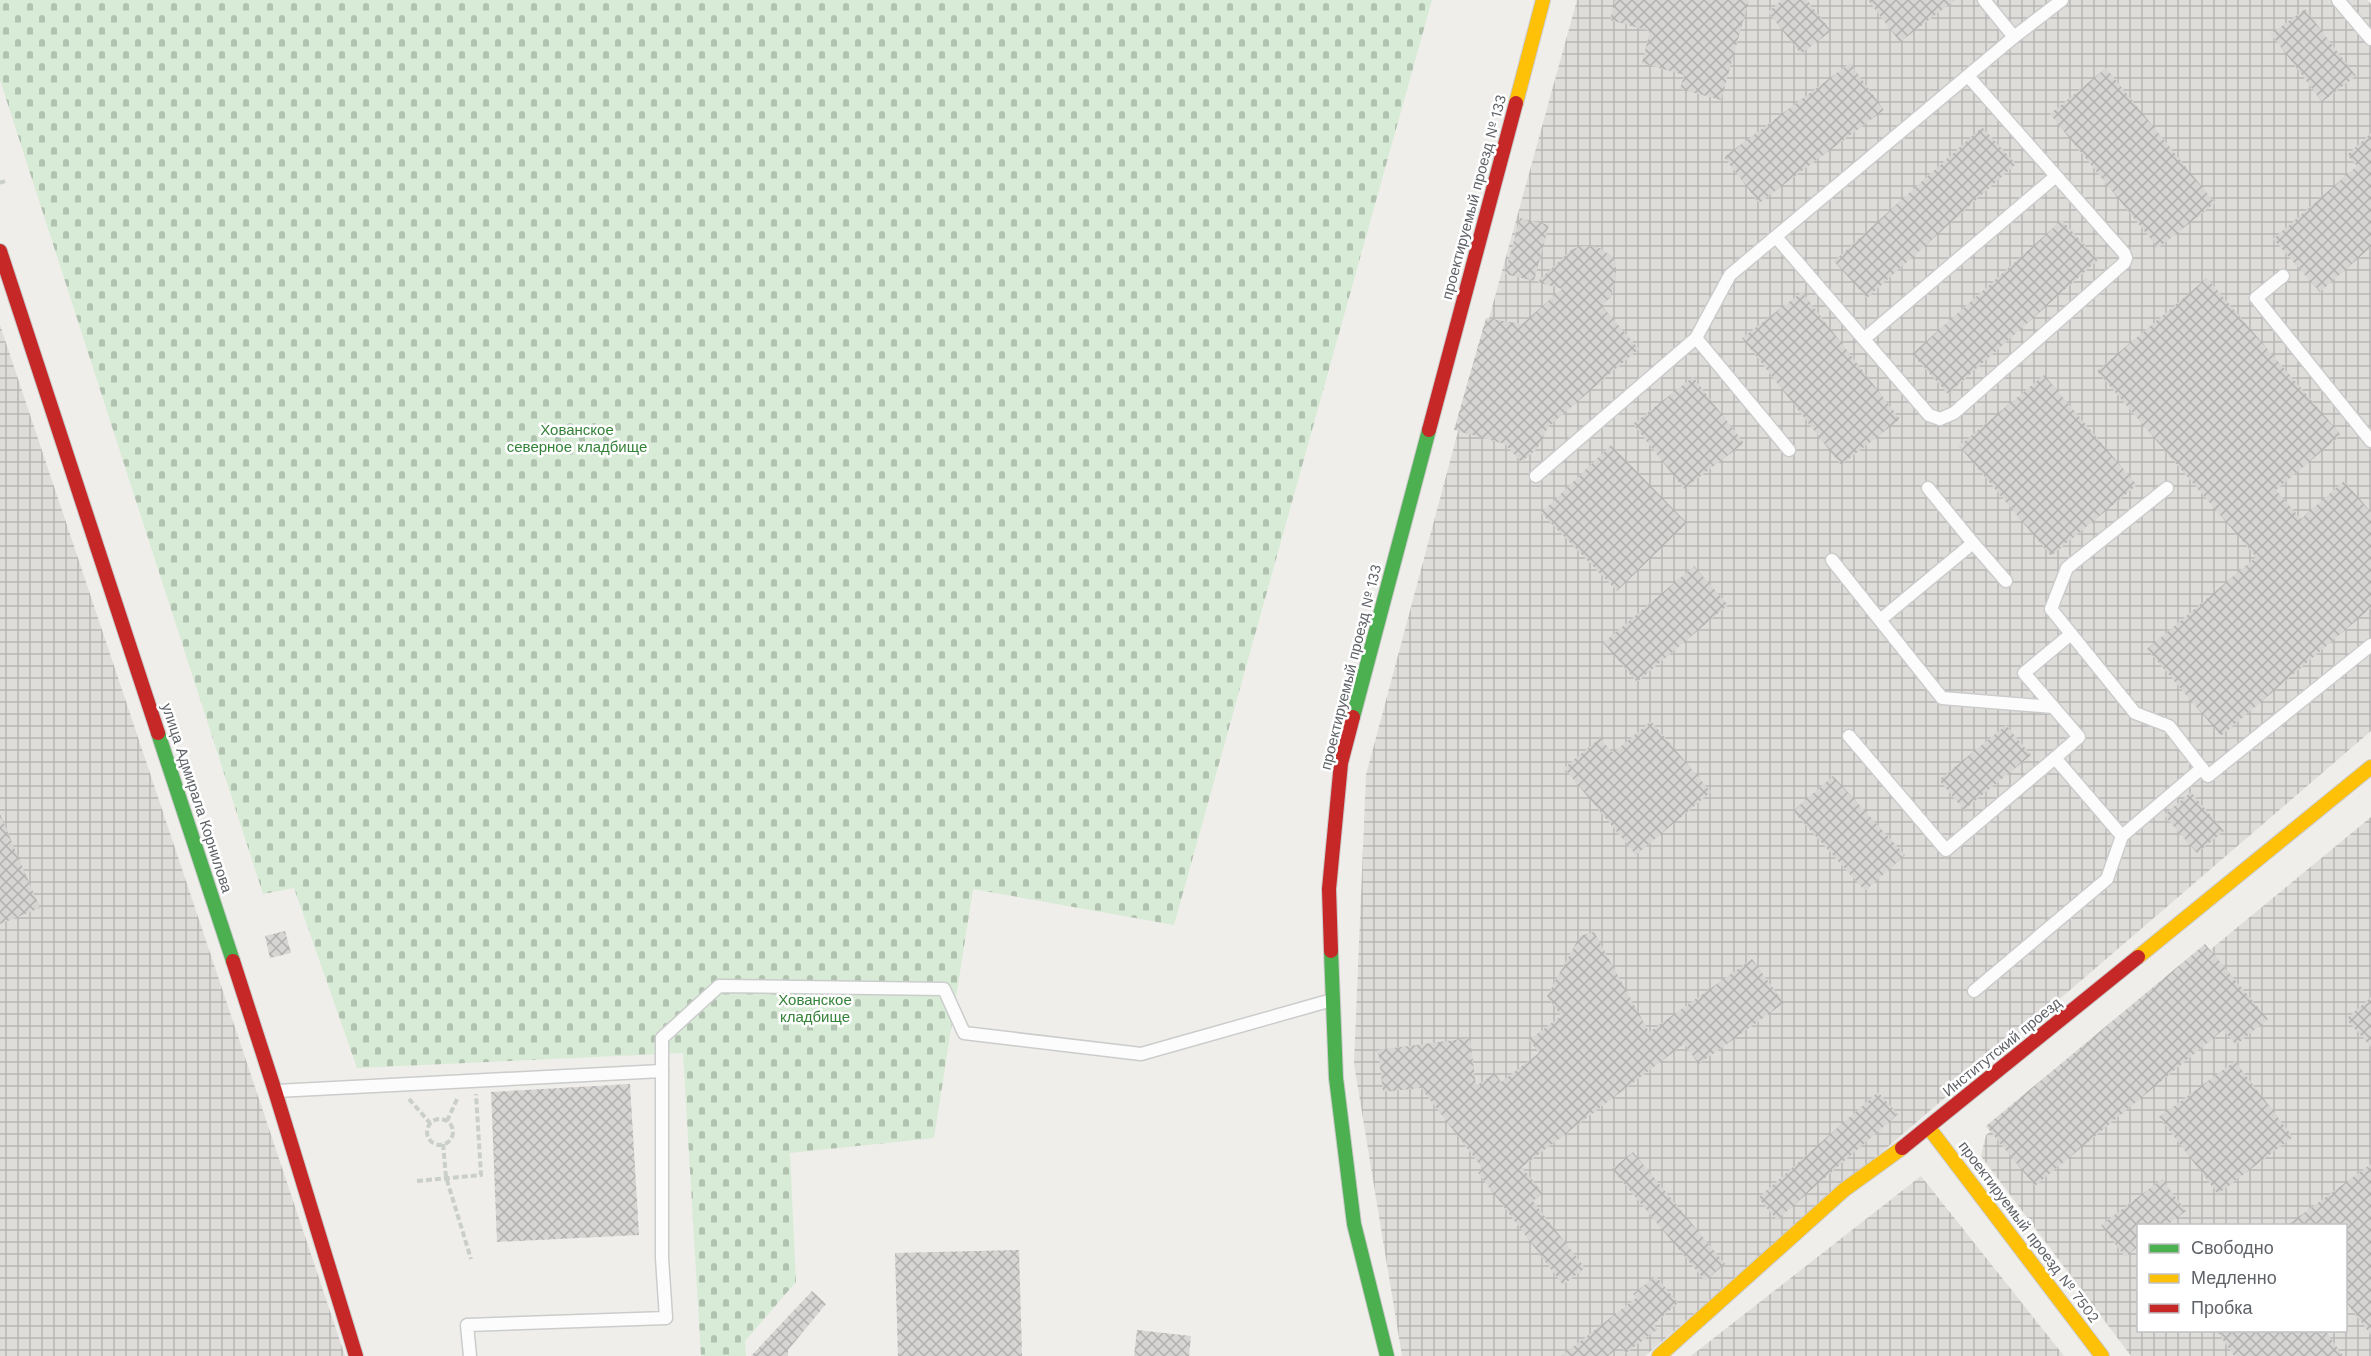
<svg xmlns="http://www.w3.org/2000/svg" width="2371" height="1356" viewBox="0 0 2371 1356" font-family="'Work Sans',sans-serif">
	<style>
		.industrial { fill: url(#industrial-grid); fill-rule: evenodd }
		.cemetery { fill: url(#cemetery-stones) }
		.building { fill: url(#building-cross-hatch) }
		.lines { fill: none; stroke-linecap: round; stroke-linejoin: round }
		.lane-casing { stroke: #cbcccc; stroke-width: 15 }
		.fast-casing { stroke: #cacacb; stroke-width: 16 }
		.slow-casing { stroke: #cacacb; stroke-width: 16 }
		.jam-casing { stroke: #cacacb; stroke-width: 16 }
		.path { stroke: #cacfcc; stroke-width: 4; stroke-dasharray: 6 3; stroke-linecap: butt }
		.lane { stroke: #fdfcfc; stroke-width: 12 }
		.fast { stroke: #4caf50; stroke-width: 14 }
		.slow { stroke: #ffc107; stroke-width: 14 }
		.jam { stroke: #c62828; stroke-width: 14 }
		.labels { text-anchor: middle; stroke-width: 5; stroke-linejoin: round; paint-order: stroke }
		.street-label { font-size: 15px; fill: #5f6368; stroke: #fff }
		.park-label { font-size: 15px; fill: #348238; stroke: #fff }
	</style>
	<defs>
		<pattern id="industrial-grid" width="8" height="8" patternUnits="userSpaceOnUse" patternTransform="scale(1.5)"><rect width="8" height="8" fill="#dfddda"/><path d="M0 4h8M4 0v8" fill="none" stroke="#b8b7b5"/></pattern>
		<pattern id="cemetery-stones" width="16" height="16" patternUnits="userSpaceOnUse" patternTransform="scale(1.5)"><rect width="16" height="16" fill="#d8ebd6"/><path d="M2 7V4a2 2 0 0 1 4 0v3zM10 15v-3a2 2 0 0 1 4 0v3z" fill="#b2c2b1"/></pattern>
		<pattern id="building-cross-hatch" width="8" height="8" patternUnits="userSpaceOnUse" patternTransform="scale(1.5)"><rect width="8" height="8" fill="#d6d5d3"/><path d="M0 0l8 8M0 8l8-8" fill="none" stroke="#b1b0af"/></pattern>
	</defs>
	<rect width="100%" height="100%" fill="#efeeea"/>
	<g class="industrial">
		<polygon points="1577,0 2367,0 2371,4 2371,731 1645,1356 1402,1356 1354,1064 1366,775 1468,394"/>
		<polygon points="0,325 345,1356 0,1356"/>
		<path d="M2371 817V1356H2131L1981 1156 1986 1135ZM2138 1226H2346V1330H2138Z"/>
		<polygon points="1921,1176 2064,1356 1691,1356"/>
	</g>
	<polygon class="cemetery" points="0,0 1432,0 1174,925 973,889 934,1138 790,1153 796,1282 745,1341 746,1356 701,1356 683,1053 357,1068 294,888 263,894 0,80"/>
	<g class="building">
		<polygon points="1615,0 1749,0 1721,100 1680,89 1684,75 1642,63 1650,31 1610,20"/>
		<polygon points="1782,0 1807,0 1831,31 1801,54 1768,12"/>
		<polygon points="1868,0 1955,0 1900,42"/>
		<polygon points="2305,9 2356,76 2322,102 2271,34"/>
		<polygon points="1850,63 1884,110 1759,203 1724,157"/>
		<polygon points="2106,68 2215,203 2158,248 2050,114"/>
		<polygon points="1982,127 2016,164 1867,298 1834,261"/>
		<polygon points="2371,133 2371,247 2320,292 2273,239 2357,166 2347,155"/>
		<polygon points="1520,218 1549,225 1534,281 1505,274"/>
		<polygon points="2062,220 2098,260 1948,394 1912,354"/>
		<polygon points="1584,246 1598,247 1610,255 1616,263 1616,277 1613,288 1610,298 1601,305 1639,349 1548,427 1537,449 1521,462 1505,444 1454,430 1486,318 1522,324 1562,289 1537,282 1572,249"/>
		<polygon points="2207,278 2341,435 2276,490 2301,519 2344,481 2371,512 2371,608 2221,736 2147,649 2256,557 2097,371"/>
		<polygon points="1802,292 1900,419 1841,465 1742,338"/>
		<polygon points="2044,375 2137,485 2051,556 1959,446"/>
		<polygon points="1693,377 1744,443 1684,489 1633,424"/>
		<polygon points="1611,445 1687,523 1617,591 1541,513"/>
		<polygon points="1694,566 1728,605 1637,682 1603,643"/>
		<polygon points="1651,721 1711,792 1636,855 1564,768 1600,738 1613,753"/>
		<polygon points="2006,725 2031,755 1964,810 1939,780"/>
		<polygon points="1833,776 1905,855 1865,891 1793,811"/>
		<polygon points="2191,792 2224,831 2197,853 2164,815"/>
		<polygon points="0,814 40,908 0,924"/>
		<polygon points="285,931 291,953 270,958 265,936"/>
		<polygon points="1594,932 1649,1032 1752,959 1784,1003 1699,1064 1684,1044 1522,1167 1543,1193 1533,1201 1585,1268 1563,1285 1478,1173 1483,1169 1421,1088 1383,1092 1378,1050 1470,1038 1476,1086 1495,1073 1501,1082 1539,1053 1529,1040 1561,1016 1547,996 1580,936"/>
		<polygon points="2205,944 2268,1019 2236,1045 2223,1030 2035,1186 1986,1126"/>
		<polygon points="2371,997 2371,1047 2346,1019"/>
		<polygon points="2235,1061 2293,1137 2218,1194 2159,1117"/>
		<polygon points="630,1084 639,1235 497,1242 491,1092"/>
		<polygon points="1878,1092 1898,1114 1777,1220 1758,1198"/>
		<polygon points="1633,1152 1725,1264 1705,1281 1612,1169"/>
		<polygon points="2371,1164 2371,1335 2346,1302 2346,1226 2286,1226"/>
		<polygon points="2162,1179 2186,1211 2166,1226 2139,1226 2139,1246 2125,1257 2101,1225"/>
		<polygon points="1019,1250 1022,1356 898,1356 895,1253"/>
		<polygon points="1656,1276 1678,1303 1654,1324 1658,1329 1626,1353 1620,1346 1608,1356 1561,1356 1636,1298 1633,1294"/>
		<polygon points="812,1291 826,1304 788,1350 788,1356 751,1356"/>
		<polygon points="1137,1330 1191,1336 1189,1356 1134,1356"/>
		<polygon points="2216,1330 2325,1330 2343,1356 2234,1356"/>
	</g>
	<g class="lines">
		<g class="lane-casing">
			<g id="lane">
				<polyline points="1984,0 2014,37"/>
				<polyline points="2338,0 2371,39"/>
				<polyline points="1776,237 1929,415 1940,419 1954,413 2124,263 2126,258 2124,253 1968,76"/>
				<polyline points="2283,276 2256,298 2371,441"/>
				<polyline points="1696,338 1789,450"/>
				<polyline points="1864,339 2056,176"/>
				<polyline points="1536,476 1696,338 1730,275 2014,37 2062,0"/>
				<polyline points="2167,488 2067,568 2051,609 2135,713 2169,726 2208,776 2371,645"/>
				<polyline points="1973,543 2006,581"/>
				<polyline points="1832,560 1942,698 2053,707"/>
				<polyline points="1880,620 1973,543 1928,488"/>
				<polyline points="2071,634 2024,673 2079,737 2055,758 2122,836 2202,768"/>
				<polyline points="1849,736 1946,850 2055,758"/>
				<polyline points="1974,991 2107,879 2122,836"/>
				<polyline points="276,1091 662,1071"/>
				<polyline points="470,1356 467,1325 666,1318 662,1258 662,1038 719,986 944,989 964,1033 1141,1054 1332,1000"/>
			</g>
		</g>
		<g class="fast-casing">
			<g id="fast">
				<polyline points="1353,717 1429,430"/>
				<polyline points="158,733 233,961"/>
				<polyline points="1331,951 1336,1078 1354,1224 1387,1356"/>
			</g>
		</g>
		<g class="slow-casing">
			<g id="slow">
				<polyline points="1516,103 1543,0"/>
				<polyline points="2138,957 2371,767"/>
				<polyline points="1929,1128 2102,1356"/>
				<polyline points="1659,1356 1844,1190 1902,1148"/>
			</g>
		</g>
		<g class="jam-casing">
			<g id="jam">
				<polyline points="0,251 158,733"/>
				<polyline points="1429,430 1516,103"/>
				<polyline points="1331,951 1329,889 1341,763 1353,717"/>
				<polyline points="233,961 275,1091 356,1356"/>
				<polyline points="1902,1148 2138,957"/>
			</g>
		</g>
		<g class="path">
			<polyline points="0,183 5,181"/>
			<polyline points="409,1099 430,1123"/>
			<circle cx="440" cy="1132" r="13"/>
			<polyline points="447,1121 458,1097"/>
			<polyline points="443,1144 446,1177 471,1259"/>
			<polyline points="417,1181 481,1175 476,1094"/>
		</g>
		<use href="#lane" class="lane"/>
		<use href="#fast" class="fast"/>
		<use href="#slow" class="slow"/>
		<use href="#jam" class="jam"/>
	</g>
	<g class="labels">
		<g class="street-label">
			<text transform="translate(1474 197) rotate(-75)" y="5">проектируемый проезд № 133</text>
			<text transform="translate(1351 667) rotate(-76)" y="5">проектируемый проезд № 133</text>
			<text transform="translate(197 798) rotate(72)" y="5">улица Адмирала Корнилова</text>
			<text transform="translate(2002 1047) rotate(-39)" y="5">Институтский проезд</text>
			<text transform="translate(2029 1232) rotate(53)" y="5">проектируемый проезд № 7502</text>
		</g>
		<g class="park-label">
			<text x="577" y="435">Хованское<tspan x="577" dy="17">северное кладбище</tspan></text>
			<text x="815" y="1005">Хованское<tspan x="815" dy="17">кладбище</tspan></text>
		</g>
	</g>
	<rect x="2137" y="1224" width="210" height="108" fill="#ffffff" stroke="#bfc1c3" stroke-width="1.5"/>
	<rect x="2149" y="1244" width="30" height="9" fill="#4caf50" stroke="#bfc1c3" stroke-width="1.5"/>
	<text x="2191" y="1254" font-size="18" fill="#5f6368">Свободно</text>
	<rect x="2149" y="1274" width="30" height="9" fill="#ffc107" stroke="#bfc1c3" stroke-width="1.5"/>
	<text x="2191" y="1284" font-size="18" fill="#5f6368">Медленно</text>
	<rect x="2149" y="1304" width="30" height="9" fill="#c62828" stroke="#bfc1c3" stroke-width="1.5"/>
	<text x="2191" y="1314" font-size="18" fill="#5f6368">Пробка</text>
</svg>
